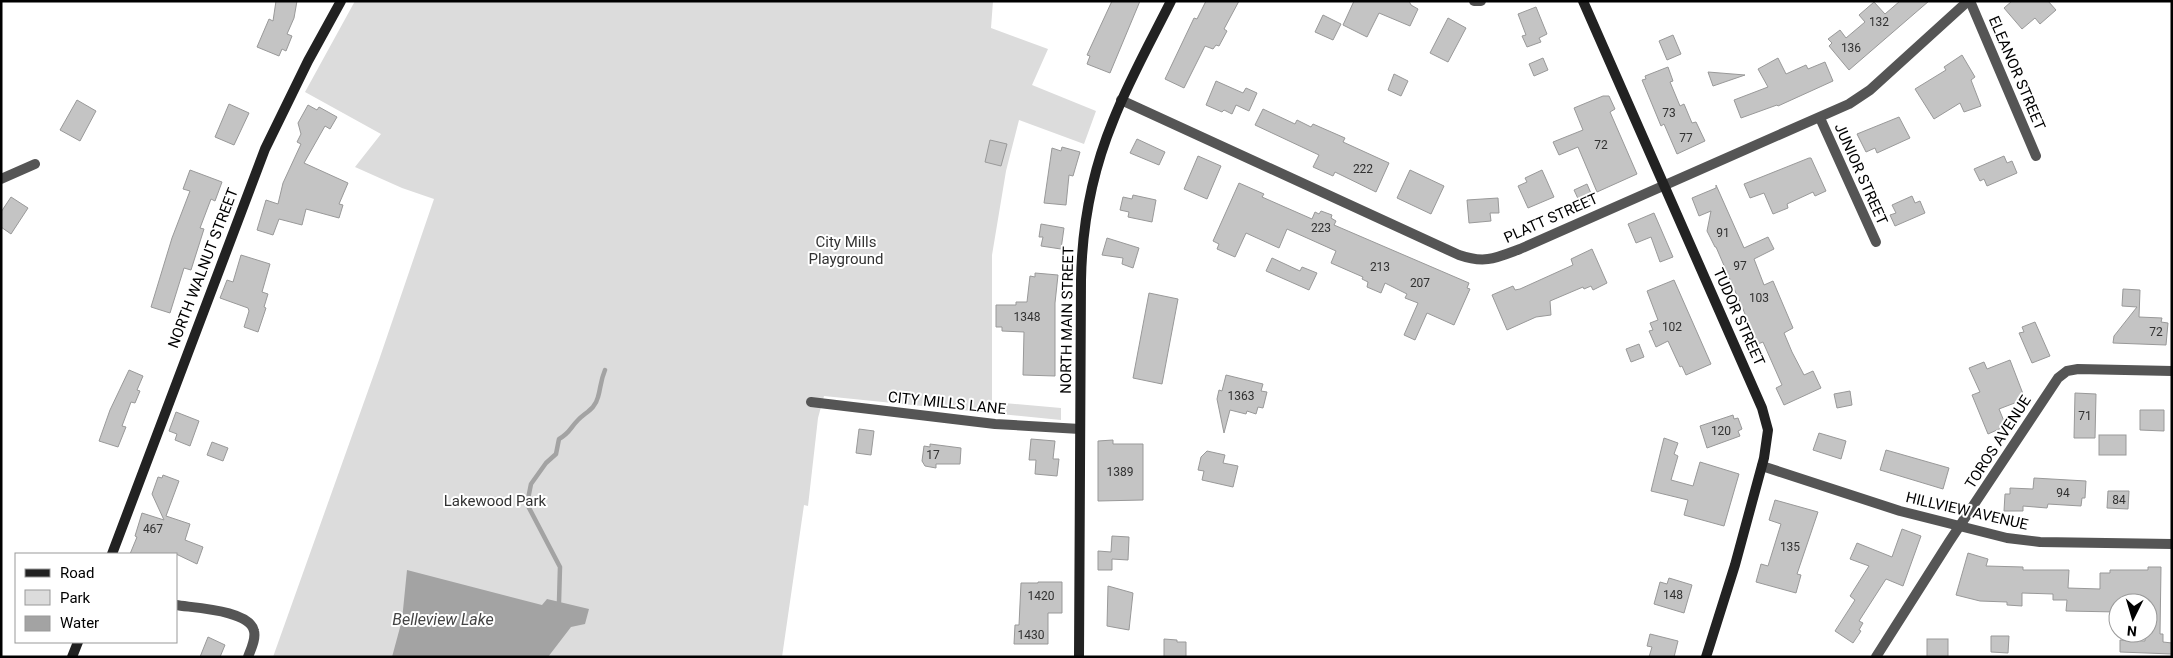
<svg xmlns="http://www.w3.org/2000/svg" width="2173" height="658" viewBox="0 0 2173 658" font-family="Roboto,sans-serif">
	<style>
		.green { fill: #dcdcdc }
		.water { fill: #a3a3a3 }
		.lines { fill: none; stroke-linecap: round; stroke-linejoin: round }
		.stream { stroke: #a3a3a3; stroke-width: 4.5 }
		.building { fill: #c4c4c4; stroke: #999 }
		.street { stroke: #555; stroke-width: 10 }
		.secondary { stroke: #222; stroke-width: 10 }
		.labels { text-anchor: middle; stroke-width: 4; stroke-linejoin: round; paint-order: stroke }
		.number-label { font-size: 12px; fill: #313131 }
		.street-label { font-size: 15px; fill: #000; stroke: #fff }
		.park-label { font-size: 15px; fill: #333; stroke: #fff }
		.water-label { font-size: 16px; font-style: italic; fill: #444; stroke: #fff }
	</style>
	<rect width="100%" height="100%" fill="#fff"/>
	<polygon class="green" points="355,1 993,1 991,28 1048,49 1032,85 1096,111 1084,144 1019,120 1006,171 992,255 992,402 1061,408 1061,420 824,396 818,418 808,506 804,505 782,657 273,657 379,360 434,199 402,188 355,167 381,134 305,92"/>
	<polygon class="water" points="407,570 542,605 547,599 589,609 585,624 571,627 548,657 392,657 402,620"/>
	<g class="lines">
		<path class="stream" d="M557 605 559 602 560 567 527 504 531 484 546 463 556 454 559 439C570 433 570 428 578 420 586 412 595 409 598 397 601 387 600 382 605 370"/>
	</g>
	<g class="building">
		<polygon points="276,1 297,1 294,18 287,34 292,36 286,51 282,49 279,56 257,47 269,19 273,21"/>
		<polygon points="1112,1 1140,1 1110,73 1087,64 1090,56 1087,55"/>
		<polygon points="1206,1 1239,1 1224,29 1227,31 1219,46 1216,45 1213,49 1205,46 1184,88 1165,79 1194,18 1197,19"/>
		<polygon points="1354,1 1409,1 1411,5 1418,9 1410,26 1379,13 1367,37 1343,25"/>
		<polygon points="1900,1 1929,1 1849,70 1829,46 1832,43 1828,39 1840,30 1846,38 1865,22 1859,15 1874,2 1885,14"/>
		<polygon points="2012,1 2048,1 2056,10 2040,24 2035,18 2022,29 2004,8"/>
		<polygon points="1536,7 1547,34 1539,38 1541,42 1527,47 1522,36 1526,35 1518,14"/>
		<polygon points="1323,15 1341,24 1333,40 1315,32"/>
		<polygon points="1448,18 1466,28 1448,62 1430,53"/>
		<polygon points="1673,35 1681,54 1667,60 1659,41"/>
		<polygon points="1962,55 1975,77 1971,80 1981,106 1964,112 1960,103 1934,119 1915,89 1946,70 1944,67"/>
		<polygon points="1543,58 1548,70 1534,76 1529,64"/>
		<polygon points="1778,58 1786,74 1806,65 1808,69 1825,62 1833,81 1778,106 1777,105 1741,118 1734,100 1768,87 1758,69"/>
		<polygon points="1668,67 1673,81 1670,82 1680,106 1684,104 1692,123 1696,122 1705,141 1677,154 1664,124 1661,126 1642,80 1646,79 1645,76"/>
		<polygon points="1708,72 1745,75 1713,86"/>
		<polygon points="1394,74 1408,81 1401,96 1388,90"/>
		<polygon points="1216,81 1243,93 1246,88 1257,93 1249,111 1236,105 1232,114 1224,110 1222,112 1206,105"/>
		<polygon points="1603,96 1609,96 1615,109 1610,112 1637,174 1597,192 1578,147 1559,155 1553,142 1583,130 1574,108"/>
		<polygon points="77,100 96,111 80,141 60,130"/>
		<polygon points="229,104 249,113 234,145 215,137"/>
		<polygon points="308,105 317,110 319,107 337,117 330,129 325,126 304,163 348,183 339,204 343,205 339,218 306,209 302,225 279,219 273,235 257,230 266,200 278,204 283,183 301,144 297,142 301,134 298,123"/>
		<polygon points="1263,109 1295,124 1297,120 1311,127 1313,124 1345,138 1343,142 1389,163 1376,192 1335,172 1333,176 1313,167 1319,155 1255,125"/>
		<polygon points="1899,117 1910,138 1877,153 1875,148 1866,152 1857,134"/>
		<polygon points="1137,139 1165,152 1159,165 1130,153"/>
		<polygon points="990,140 1007,144 1001,166 985,162"/>
		<polygon points="1062,147 1080,152 1073,176 1069,175 1066,205 1044,203 1052,148 1061,151"/>
		<polygon points="1198,156 1221,166 1207,199 1184,189"/>
		<polygon points="2004,156 2007,163 2012,161 2017,173 1987,186 1984,179 1980,181 1974,169"/>
		<polygon points="1809,158 1811,158 1826,191 1815,196 1813,192 1787,204 1788,208 1773,214 1764,193 1750,198 1744,184"/>
		<polygon points="190,170 222,182 215,201 211,199 200,228 204,229 191,270 184,268 170,313 151,307 172,238 190,191 183,189"/>
		<polygon points="1410,170 1444,186 1431,214 1397,198"/>
		<polygon points="1542,170 1554,197 1528,208 1518,186 1527,182 1525,178"/>
		<polygon points="1239,183 1264,194 1262,197 1312,219 1315,212 1319,214 1321,211 1332,215 1331,218 1336,221 1334,225 1469,283 1467,288 1470,289 1454,325 1427,313 1415,340 1404,335 1418,303 1405,298 1407,294 1385,283 1381,293 1367,287 1368,282 1362,279 1363,277 1331,263 1336,251 1287,229 1279,248 1246,233 1235,257 1217,249 1219,244 1213,241"/>
		<polygon points="1587,184 1593,198 1580,203 1574,190"/>
		<polygon points="1716,185 1744,248 1768,237 1774,249 1754,259 1764,285 1773,281 1793,328 1784,333 1792,352 1804,375 1813,371 1821,388 1784,405 1776,388 1782,385 1763,342 1758,344 1716,247 1715,247 1707,231 1711,211 1699,216 1692,198 1716,188"/>
		<polygon points="1133,195 1156,200 1152,222 1128,217 1129,212 1120,210 1123,197 1132,199"/>
		<polygon points="1912,196 1915,203 1920,201 1925,213 1895,226 1890,215 1896,213 1892,205"/>
		<polygon points="11,197 28,208 11,234 1,227 1,212"/>
		<polygon points="1498,198 1499,213 1490,213 1491,221 1469,223 1467,200"/>
		<polygon points="1654,213 1673,257 1660,262 1651,237 1636,243 1628,224"/>
		<polygon points="1041,224 1064,228 1061,249 1041,246 1043,237 1039,237"/>
		<polygon points="1107,238 1139,248 1133,268 1122,264 1123,258 1102,255"/>
		<polygon points="1592,249 1607,283 1593,290 1591,286 1584,289 1583,287 1550,301 1551,315 1536,317 1507,330 1492,295 1513,286 1515,290 1520,289 1573,265 1571,259"/>
		<polygon points="241,255 270,264 262,292 268,294 264,307 266,308 258,332 244,327 249,311 248,308 220,298 227,280 233,282"/>
		<polygon points="1272,258 1300,271 1302,267 1317,273 1309,290 1266,271"/>
		<polygon points="1035,273 1058,275 1055,303 1055,376 1023,375 1024,332 1002,331 1002,327 996,327 996,305 1016,305 1016,302 1027,302 1030,276 1035,277"/>
		<polygon points="1674,280 1711,364 1686,375 1682,366 1680,367 1668,341 1656,347 1649,331 1653,330 1650,323 1658,320 1647,291"/>
		<polygon points="2123,289 2140,290 2139,317 2162,318 2161,322 2168,323 2166,345 2113,343 2114,336 2137,307 2122,306"/>
		<polygon points="1149,293 1178,299 1162,384 1133,378"/>
		<polygon points="2035,322 2050,356 2032,363 2019,333 2024,332 2022,327"/>
		<polygon points="1639,344 1644,357 1631,362 1626,349"/>
		<polygon points="2010,360 2025,399 1999,409 2006,426 1988,434 1972,395 1980,392 1969,368 1984,362 1987,369"/>
		<polygon points="129,370 143,376 137,390 140,391 135,403 131,402 122,426 126,427 118,447 99,441 110,410"/>
		<polygon points="1226,375 1263,384 1261,391 1267,392 1263,408 1258,407 1256,414 1247,411 1246,414 1230,410 1224,433 1217,399 1219,390 1222,391"/>
		<polygon points="1850,391 1852,405 1837,408 1834,394"/>
		<polygon points="2075,393 2096,394 2095,438 2074,438"/>
		<polygon points="2140,410 2164,410 2164,431 2140,430"/>
		<polygon points="176,412 199,421 190,446 175,440 177,434 169,431"/>
		<polygon points="1733,415 1734,419 1738,418 1742,429 1738,431 1740,436 1707,448 1700,426"/>
		<polygon points="859,429 874,431 871,455 856,453"/>
		<polygon points="1819,433 1846,441 1841,459 1813,450"/>
		<rect x="2099" y="435" width="27" height="20"/>
		<polygon points="1664,438 1678,443 1674,454 1678,456 1671,480 1693,486 1700,462 1739,474 1724,526 1684,515 1688,500 1651,491"/>
		<polygon points="1031,439 1055,441 1053,459 1059,459 1057,476 1035,474 1036,460 1029,460"/>
		<polygon points="1113,440 1113,444 1143,444 1143,500 1098,501 1098,441"/>
		<polygon points="212,442 228,448 223,461 207,455"/>
		<polygon points="930,444 961,448 960,464 936,464 936,468 925,466 922,461 924,446 930,447"/>
		<polygon points="1886,450 1949,468 1943,489 1880,470"/>
		<polygon points="1207,451 1225,455 1223,463 1238,466 1233,487 1202,480 1204,471 1198,470 1201,457"/>
		<polygon points="163,475 179,481 166,516 190,524 185,540 203,547 197,564 176,554 130,554 137,537 135,536 142,513 164,520 152,494 158,477 162,478"/>
		<polygon points="2034,478 2086,481 2085,498 2082,498 2081,506 2048,504 2047,508 2023,506 2023,511 2004,511 2005,494 2010,494 2010,488 2033,489"/>
		<polygon points="2108,491 2129,491 2128,509 2107,508"/>
		<polygon points="1775,500 1818,512 1797,574 1801,575 1796,593 1756,582 1761,564 1768,566 1781,524 1769,520"/>
		<polygon points="1902,529 1921,536 1903,586 1886,579 1859,621 1863,623 1859,630 1861,631 1853,643 1835,631 1855,600 1850,596 1869,566 1850,559 1857,543 1892,557"/>
		<polygon points="1112,536 1129,537 1128,560 1112,559 1112,570 1098,570 1098,551 1111,552"/>
		<polygon points="1968,553 1988,559 1986,566 2023,567 2023,570 2069,570 2068,588 2100,589 2100,573 2110,573 2110,570 2148,570 2148,567 2161,567 2160,634 2163,634 2163,642 2172,643 2172,654 2120,652 2120,640 2145,641 2145,634 2148,634 2148,603 2118,603 2118,612 2066,611 2067,600 2053,600 2053,594 2022,593 2022,606 2007,605 2007,602 1980,601 1956,595"/>
		<polygon points="1669,578 1692,585 1684,613 1654,604 1660,582 1667,584"/>
		<polygon points="1038,582 1062,582 1062,613 1048,613 1048,644 1014,644 1015,625 1019,625 1021,583 1038,583"/>
		<polygon points="1108,586 1133,593 1129,630 1107,626"/>
		<polygon points="1650,634 1678,641 1674,657 1649,657 1652,647 1647,646"/>
		<polygon points="1991,636 2009,636 2008,653 1991,652"/>
		<polygon points="208,637 225,645 220,657 200,657"/>
		<polygon points="1164,639 1177,640 1177,642 1186,642 1186,657 1164,657"/>
		<rect x="1927" y="639" width="21" height="18"/>
	</g>
	<g class="lines">
		<g class="street">
			<polyline points="1474,1 1481,1"/>
			<polyline points="1970,1 2036,156"/>
			<path d="M1121 100 1459 255C1485 264 1496 258 1520 249L1849 104 1870 90 1968 1"/>
			<polyline points="1820,118 1876,242"/>
			<polyline points="1,179 35,164"/>
			<polyline points="811,402 995,424 1080,429"/>
			<polyline points="1762,466 1900,511 2007,538 2040,542 2172,544"/>
			<path d="M176 605C194 608 250 610 254 631 256 639 251 649 248 657"/>
			<polyline points="1876,657 1949,542 2058,378 2067,371 2078,369 2172,371"/>
		</g>
		<g class="secondary">
			<polyline points="1583,1 1762,408 1768,430 1764,458 1735,565 1706,657"/>
			<polyline points="112,554 265,149 308,61 341,1"/>
			<polyline points="72,657 78,642"/>
			<path d="M1079 657 1081 280C1082 226 1092 172 1113 121 1129 80 1151 41 1171 1"/>
		</g>
	</g>
	<g class="labels">
		<g class="number-label">
			<text x="1879" y="26">132</text>
			<text x="1851" y="52">136</text>
			<text x="1669" y="117">73</text>
			<text x="1686" y="142">77</text>
			<text x="1601" y="149">72</text>
			<text x="1363" y="173">222</text>
			<text x="1321" y="232">223</text>
			<text x="1723" y="237">91</text>
			<text x="1740" y="270">97</text>
			<text x="1380" y="271">213</text>
			<text x="1420" y="287">207</text>
			<text x="1759" y="302">103</text>
			<text x="1027" y="321">1348</text>
			<text x="1672" y="331">102</text>
			<text x="2156" y="336">72</text>
			<text x="1241" y="400">1363</text>
			<text x="2085" y="420">71</text>
			<text x="1721" y="435">120</text>
			<text x="933" y="459">17</text>
			<text x="1120" y="476">1389</text>
			<text x="2063" y="497">94</text>
			<text x="2119" y="504">84</text>
			<text x="153" y="533">467</text>
			<text x="1790" y="551">135</text>
			<text x="1673" y="599">148</text>
			<text x="1041" y="600">1420</text>
			<text x="1031" y="639">1430</text>
		</g>
		<g class="street-label">
			<text transform="translate(2017 73) rotate(67)" y="5">ELEANOR STREET</text>
			<text transform="translate(1861 174) rotate(66)" y="5">JUNIOR STREET</text>
			<text transform="translate(1551 218) rotate(-24)" y="5">PLATT STREET</text>
			<text transform="translate(203 268) rotate(-69)" y="5">NORTH WALNUT STREET</text>
			<text transform="translate(1739 317) rotate(66)" y="5">TUDOR STREET</text>
			<text transform="translate(1067 320) rotate(-89)" y="5">NORTH MAIN STREET</text>
			<text transform="translate(947 403) rotate(6)" y="5">CITY MILLS LANE</text>
			<text transform="translate(1998 442) rotate(-57)" y="5">TOROS AVENUE</text>
			<text transform="translate(1967 511) rotate(13)" y="5">HILLVIEW AVENUE</text>
		</g>
		<g class="park-label">
			<text x="846" y="247">City Mills<tspan x="846" dy="17">Playground</tspan></text>
			<text x="495" y="506">Lakewood Park</text>
		</g>
		<g class="water-label">
			<text x="443" y="625">Belleview Lake</text>
		</g>
	</g>
	<rect width="2173" height="658" fill="none" stroke="#000000" stroke-width="5"/>
	<rect x="15" y="553" width="162" height="90" fill="#ffffff" stroke="#999999"/>
	<rect x="25" y="569" width="25" height="8" fill="#222222" stroke="#999999"/>
	<text x="60" y="578" font-size="15" fill="#000000">Road</text>
	<rect x="25" y="590" width="25" height="15" fill="#dcdcdc" stroke="#999999"/>
	<text x="60" y="603" font-size="15" fill="#000000">Park</text>
	<rect x="25" y="616" width="25" height="15" fill="#a3a3a3" stroke="#999999"/>
	<text x="60" y="628" font-size="15" fill="#000000">Water</text>
	<g transform="translate(2133 618) rotate(185)"><circle r="24" fill="#ffffff" stroke="#999999"/>
	<path d="M0-4L9 19L0 12L-9 19Z" fill="#000000"/>
	<text y="-8" font-size="14" font-weight="bold" text-anchor="middle" fill="#000000">N</text>
	</g>
</svg>
